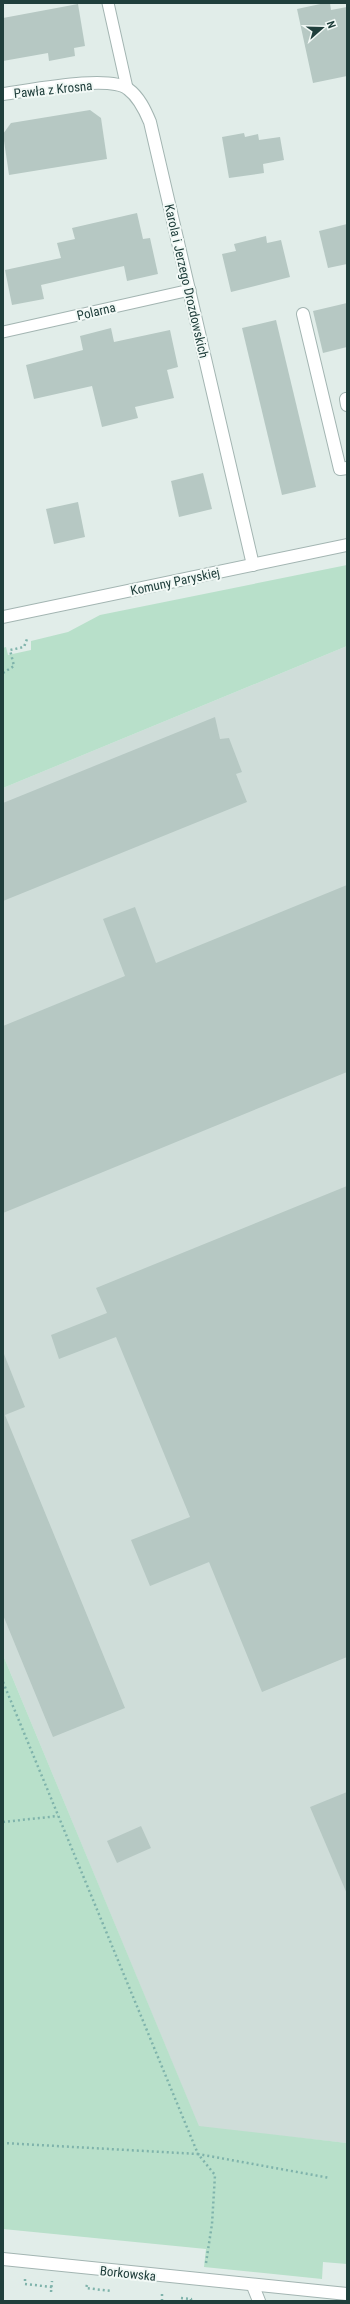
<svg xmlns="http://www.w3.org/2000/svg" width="350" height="2304" viewBox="0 0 350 2304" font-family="'Roboto Condensed',sans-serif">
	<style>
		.built { fill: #cfddd9 }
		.green { fill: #b8e0ca }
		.building { fill: #b6c8c3 }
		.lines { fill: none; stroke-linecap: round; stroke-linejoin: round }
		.lane-casing { stroke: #a3b5b2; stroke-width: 13 }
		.street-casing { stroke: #a3b5b2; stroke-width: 14 }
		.path { stroke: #7fb3ab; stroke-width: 2.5; stroke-dasharray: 2 3; stroke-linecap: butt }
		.lane { stroke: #fff; stroke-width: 11 }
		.street { stroke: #fff; stroke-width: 12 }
		.labels { text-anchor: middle; stroke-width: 4; stroke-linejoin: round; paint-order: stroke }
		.street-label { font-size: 13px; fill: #203f3c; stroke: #f2f9f6 }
	</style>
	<rect width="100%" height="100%" fill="#e1ede9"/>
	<polygon class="built" points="347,646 347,2143 199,2127 3,1655 3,788"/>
	<g class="green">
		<polygon points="347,565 347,646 3,788 3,648 6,647 8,655 31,650 31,641 68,632 100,615"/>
		<polygon points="3,1655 199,2126 347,2143 347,2264 323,2262 322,2279 204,2267 206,2249 3,2229"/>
	</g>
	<g class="building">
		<polygon points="325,3 330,3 331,10 347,7 347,76 313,83 297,9"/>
		<polygon points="78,4 85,46 74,48 75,56 49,61 48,53 3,61 3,18"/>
		<polygon points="90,110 101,118 107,159 9,175 3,134 11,123"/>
		<polygon points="244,133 245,137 258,134 259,140 280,137 284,160 263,164 264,173 229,178 222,137"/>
		<polygon points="137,213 143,239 150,238 158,274 127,281 124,266 41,285 44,299 12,305 5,270 61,258 57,243 75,239 72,228"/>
		<polygon points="347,224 347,264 328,268 319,231"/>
		<polygon points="266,236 267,243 281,240 290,277 231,292 222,254 236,251 234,244"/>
		<polygon points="347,303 347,347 323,353 313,311"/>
		<polygon points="276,320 316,487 282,495 242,328"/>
		<polygon points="111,328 114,342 170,330 178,367 167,370 174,398 135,407 138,418 102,427 92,386 34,399 26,365 83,350 80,336"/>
		<polygon points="203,473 212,509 179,517 171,481"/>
		<polygon points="78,502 85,537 54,544 46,509"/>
		<polygon points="215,717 220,739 229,738 242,772 236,774 247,802 3,901 3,803"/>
		<polygon points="347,885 347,1072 3,1213 3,1026 125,976 103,919 135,907 156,963"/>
		<polygon points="347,1186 347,1657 262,1692 209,1562 150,1586 131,1540 190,1517 116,1337 59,1359 51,1335 107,1313 96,1288"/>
		<polygon points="4,1354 25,1407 5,1415 125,1708 53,1737 3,1615"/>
		<polygon points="347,1792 347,1894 310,1807"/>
		<polygon points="141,1826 151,1848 117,1863 107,1841"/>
	</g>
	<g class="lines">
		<g class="lane-casing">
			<g id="lane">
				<polyline points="108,3 127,88"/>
				<polyline points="3,332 190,290"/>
			</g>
		</g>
		<g class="street-casing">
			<g id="street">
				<path d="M3 94C28 91 109 74 128 89 139 97 145 110 150 122L253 565"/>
				<polyline points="303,314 340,469 347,468"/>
				<polyline points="346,399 347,405"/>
				<polyline points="3,617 347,545"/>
				<polyline points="3,2259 347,2294"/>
				<polyline points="253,2286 259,2301"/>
			</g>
		</g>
		<g class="path">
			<polyline points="3,673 14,666 10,650 24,647 27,639"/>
			<polyline points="3,1682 198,2154 3,2143"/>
			<polyline points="3,1822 58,1816"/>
			<polyline points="206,2263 212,2224 215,2175 198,2154 330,2178"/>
			<polyline points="25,2279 25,2284 52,2287"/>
			<polyline points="87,2285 86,2288 111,2291"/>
			<polyline points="51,2292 52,2281"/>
			<polyline points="181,2298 191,2299 191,2301"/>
			<polyline points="162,2301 162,2293"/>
		</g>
		<use href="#lane" class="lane"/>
		<use href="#street" class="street"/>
	</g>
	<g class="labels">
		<g class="street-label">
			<text transform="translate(53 89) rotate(-6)" y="5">Pawła z Krosna</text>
			<text transform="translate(187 281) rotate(77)" y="5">Karola i Jerzego Drozdowskich</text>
			<text transform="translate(96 311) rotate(-13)" y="5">Polarna</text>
			<text transform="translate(175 581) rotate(-12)" y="5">Komuny Paryskiej</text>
			<text transform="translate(128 2273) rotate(6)" y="5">Borkowska</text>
		</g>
	</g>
	<rect width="350" height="2304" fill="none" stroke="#203f3c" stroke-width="8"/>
	<g transform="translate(322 28) rotate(70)" stroke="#f2f9f6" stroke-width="3" paint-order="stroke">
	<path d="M0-3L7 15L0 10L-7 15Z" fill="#203f3c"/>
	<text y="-6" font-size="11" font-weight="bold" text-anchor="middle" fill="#203f3c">N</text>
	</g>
</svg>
